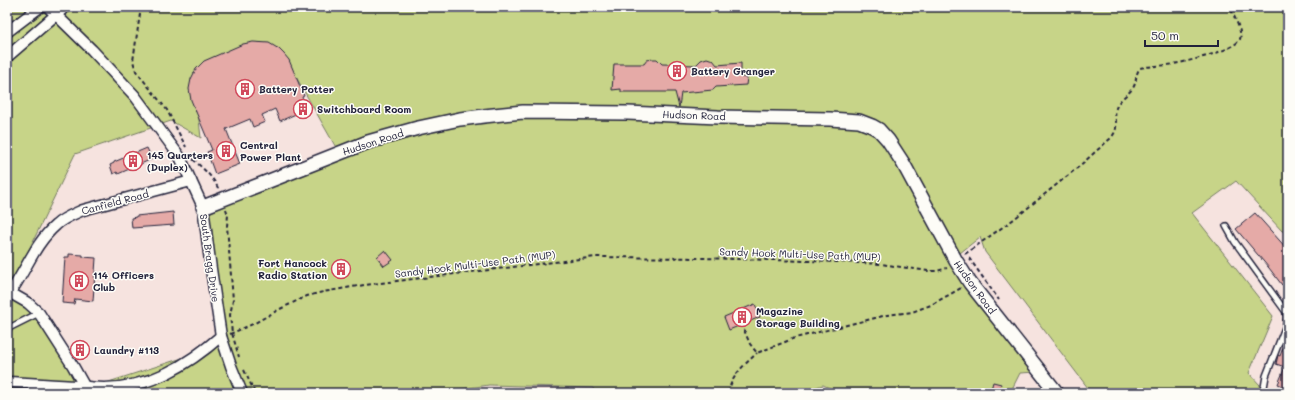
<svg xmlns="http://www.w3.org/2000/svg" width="1295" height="400" viewBox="0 0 1295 400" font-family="Mali,sans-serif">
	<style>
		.green { fill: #c7d488; stroke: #747b62; fill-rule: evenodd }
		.building { fill: #e5aaa7; stroke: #22223b }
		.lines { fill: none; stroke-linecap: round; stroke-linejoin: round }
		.service-casing { stroke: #22223b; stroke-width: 8 }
		.minor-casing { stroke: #22223b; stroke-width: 13 }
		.tertiary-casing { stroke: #22223b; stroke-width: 16 }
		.path { stroke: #22223b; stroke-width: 2; stroke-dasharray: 4 3; stroke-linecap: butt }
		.service { stroke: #fdfcf7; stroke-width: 5 }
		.minor { stroke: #fdfcf7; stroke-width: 10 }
		.tertiary { stroke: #fdfcf7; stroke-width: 13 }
		.labels { text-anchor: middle; stroke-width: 3; stroke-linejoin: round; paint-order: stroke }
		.poi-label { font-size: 10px; font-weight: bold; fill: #22223b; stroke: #fdfcf7; text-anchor: start }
		.street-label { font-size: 10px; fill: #22223b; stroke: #fdfcf7 }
	</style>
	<rect width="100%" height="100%" fill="#f6e3df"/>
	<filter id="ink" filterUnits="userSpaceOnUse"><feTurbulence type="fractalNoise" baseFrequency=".025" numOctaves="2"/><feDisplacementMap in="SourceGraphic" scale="8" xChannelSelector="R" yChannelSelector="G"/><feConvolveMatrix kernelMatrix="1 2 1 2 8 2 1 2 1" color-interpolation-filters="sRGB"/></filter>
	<g filter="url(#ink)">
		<path class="green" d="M7 7H1288V232L1282 231 1236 181 1192 213 1273 316 1249 373 1260 385 1257 393 1091 392 985 252 980 237 950 261 1036 372 1020 373 1010 393H841L823 385 796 393H595L593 388 489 385 435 393H7ZM287 61 338 151 203 216 219 346 81 391 40 312 9 291 75 154 171 121 201 138 194 75Z"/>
		<g class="building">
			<polygon points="253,42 269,43 279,49 284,54 289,60 304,96 302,97 307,109 280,121 275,109 262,115 265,122 253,127 250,119 226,129 240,164 215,174 207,152 212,150 191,100 189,89 191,79 196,69 204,61 243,44"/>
			<polygon points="707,58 713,60 717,65 741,63 741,77 747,78 746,85 716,87 713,90 681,93 679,107 675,92 621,92 621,89 612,90 614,64 644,64 647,60 653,59 657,59 662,64 696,65 701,60"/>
			<polygon points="147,148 152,159 118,174 117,172 113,174 110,165 114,163 114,162"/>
			<polygon points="173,212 174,225 132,228 131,218 136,217 136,216"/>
			<polygon points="1255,213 1288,250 1288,253 1284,256 1288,261 1288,281 1282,285 1269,268 1236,229"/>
			<polygon points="385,250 393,260 384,266 377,257"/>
			<polygon points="69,254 83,255 83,257 96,258 93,301 75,299 74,304 62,303 65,257 69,257"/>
			<polygon points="755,304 760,317 729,330 724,317"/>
			<polygon points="1287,337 1288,337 1288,388 1278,384 1285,367 1276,364 1278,355 1280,356"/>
			<polygon points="73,344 86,344 86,355 74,355"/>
			<polygon points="993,382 1001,384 998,393 990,393"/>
		</g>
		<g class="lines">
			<g class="service-casing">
				<g id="service">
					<polyline points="1226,226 1235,242 1286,312 1287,317 1286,325 1266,376 1263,393"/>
					<polyline points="7,329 39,313"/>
				</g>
			</g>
			<g class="minor-casing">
				<g id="minor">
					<polyline points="48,7 92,50 135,96 180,157 203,207 211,269 221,336 231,366 242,393"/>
					<polyline points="7,32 40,7"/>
					<polyline points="7,57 65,7"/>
					<polyline points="7,291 28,303 39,313 73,366 87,391"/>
					<path d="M7 297C25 274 33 245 56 225 63 218 74 214 83 210L191 181"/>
					<path d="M7 382C30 383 54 385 77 386 86 387 95 388 104 388 150 388 188 365 221 336"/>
				</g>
			</g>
			<g class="tertiary-casing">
				<polyline id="tertiary" points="203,207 368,142 418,128 460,119 484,116 523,112 627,113 718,117 830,119 859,121 872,126 879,130 888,140 903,163 956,261 970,283 1057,393"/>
			</g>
			<g class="path">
				<polyline points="141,7 133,61 136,71 167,110 186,147"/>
				<path d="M193 159C204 170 212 175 219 190"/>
				<polyline points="226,209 228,215 227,226 233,300 230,315 232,333 239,357"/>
				<path d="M965 254 1014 219 1076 169 1111 138C1121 126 1113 119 1116 108 1119 99 1128 95 1133 88 1137 82 1135 74 1140 68 1150 66 1159 66 1168 65 1182 63 1235 51 1240 39 1243 32 1233 15 1230 7"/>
				<polyline points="969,258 999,300"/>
				<polyline points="744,330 750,344 757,353 795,338 887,315 912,312 931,305 961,288"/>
				<polyline points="230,334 255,323 278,310 307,296 323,292 364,285 596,257 702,258 841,262 881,264 928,271 937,271 947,268"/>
				<polyline points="244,370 255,393"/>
				<path d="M728 393C732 375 744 365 757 353"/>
				<polyline points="1017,393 1026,391 1029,393"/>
			</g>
			<use href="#service" class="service"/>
			<use href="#minor" class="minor"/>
			<use href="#tertiary" class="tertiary"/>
		</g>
	</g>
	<defs>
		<g id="building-ring" transform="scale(1)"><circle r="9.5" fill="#fdfcf7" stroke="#d1495b" stroke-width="1.5"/><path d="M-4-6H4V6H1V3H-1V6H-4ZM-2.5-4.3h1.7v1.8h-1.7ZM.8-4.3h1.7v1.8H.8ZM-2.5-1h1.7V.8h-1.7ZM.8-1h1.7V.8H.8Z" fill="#d1495b"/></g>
	</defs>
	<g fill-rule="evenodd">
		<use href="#building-ring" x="677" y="71"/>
		<use href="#building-ring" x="245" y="89"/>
		<use href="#building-ring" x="303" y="109"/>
		<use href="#building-ring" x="226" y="151"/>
		<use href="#building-ring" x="133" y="161"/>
		<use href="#building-ring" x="341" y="269"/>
		<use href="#building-ring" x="79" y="281"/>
		<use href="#building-ring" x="742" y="317"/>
		<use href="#building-ring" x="80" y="350"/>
	</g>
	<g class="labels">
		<g class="poi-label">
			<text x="691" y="75">Battery Granger</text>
			<text x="259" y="93">Battery Potter</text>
			<text x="317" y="113">Switchboard Room</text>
			<text x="240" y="149">Central<tspan x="240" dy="12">Power Plant</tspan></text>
			<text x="147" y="159">145 Quarters<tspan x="147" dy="12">(Duplex)</tspan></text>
			<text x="327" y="267" text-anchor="end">Fort Hancock<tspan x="327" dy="12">Radio Station</tspan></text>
			<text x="93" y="279">114 Officers<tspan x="93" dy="12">Club</tspan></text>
			<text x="756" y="315">Magazine<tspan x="756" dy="12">Storage Building</tspan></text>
			<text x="94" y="354">Laundry #113</text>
		</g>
		<g class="street-label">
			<text transform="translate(694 115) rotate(2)" y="4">Hudson Road</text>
			<text transform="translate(373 142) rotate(-18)" y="4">Hudson Road</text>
			<text transform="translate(115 202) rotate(-15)" y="4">Canfield Road</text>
			<text transform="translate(800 254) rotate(2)" y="4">Sandy Hook Multi-Use Path (MUP)</text>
			<text transform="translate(210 258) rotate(82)" y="4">South Bragg Drive</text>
			<text transform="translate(475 264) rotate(-7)" y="4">Sandy Hook Multi-Use Path (MUP)</text>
			<text transform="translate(975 287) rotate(54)" y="4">Hudson Road</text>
		</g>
	</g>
	<rect width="1295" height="400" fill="none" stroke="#fdfcf7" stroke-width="24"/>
	<rect x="12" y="12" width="1271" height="376" fill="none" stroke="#22223b" stroke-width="1.5" filter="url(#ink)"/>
	<path d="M1145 40v6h73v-6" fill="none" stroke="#22223b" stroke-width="2"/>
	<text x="1151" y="40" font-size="12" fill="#22223b" stroke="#fdfcf7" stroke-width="3" paint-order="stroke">50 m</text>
</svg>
